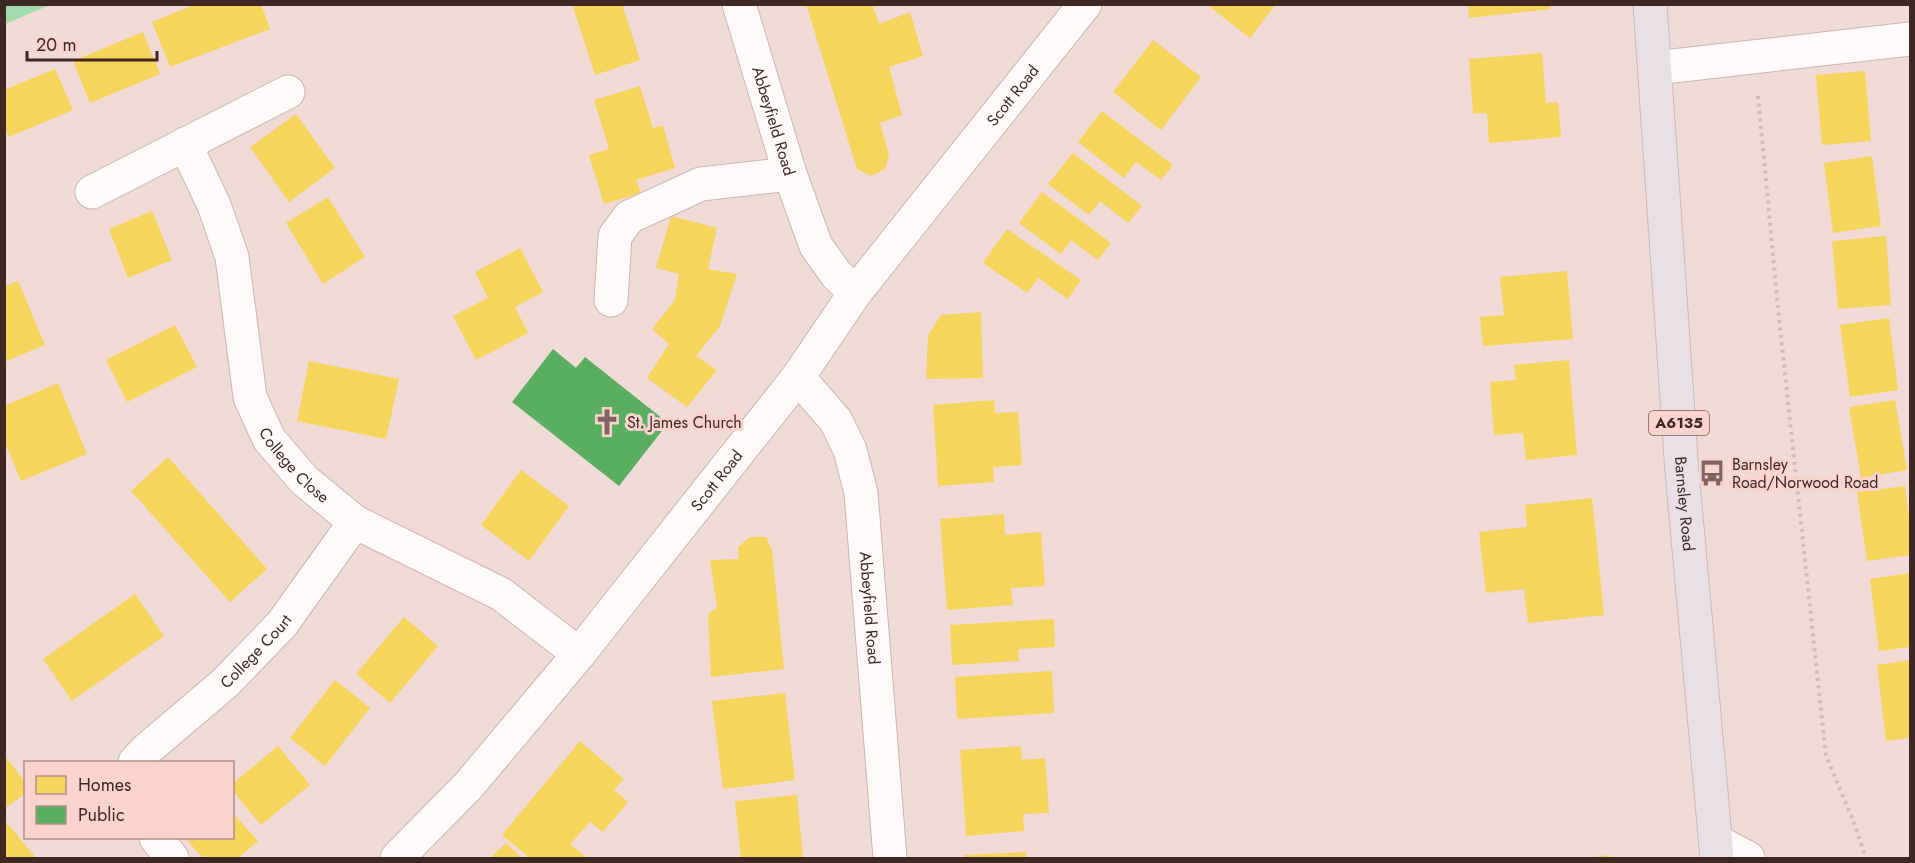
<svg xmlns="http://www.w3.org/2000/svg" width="1915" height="863" viewBox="0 0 1915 863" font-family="Jost,sans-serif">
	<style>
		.green { fill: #a4dbab }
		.homes { fill: #f6d55c }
		.public { fill: #5aae61 }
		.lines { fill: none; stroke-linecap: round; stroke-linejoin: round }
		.minor-casing { stroke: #cbb6b1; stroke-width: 35 }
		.major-casing { stroke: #c8bbb8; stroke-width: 35 }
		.path { stroke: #c9bebd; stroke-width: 4; stroke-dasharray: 3 4.5; stroke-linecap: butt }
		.minor { stroke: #fdfaf9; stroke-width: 33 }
		.major { stroke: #e9dfe4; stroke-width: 33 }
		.labels { text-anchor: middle; stroke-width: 6; stroke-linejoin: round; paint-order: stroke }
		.shield { fill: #fad4cc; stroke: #775b56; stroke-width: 1.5 }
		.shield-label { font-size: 15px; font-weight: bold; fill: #3f2723 }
		.street-label { font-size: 16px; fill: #3f2723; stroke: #fad4cc }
		.poi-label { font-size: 16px; fill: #3f2723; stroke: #fad4cc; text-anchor: start }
	</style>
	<rect width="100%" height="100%" fill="#f0dbd6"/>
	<polygon class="green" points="5,4 50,4 50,5 5,24"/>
	<g class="homes">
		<polygon points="196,4 261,4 270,29 170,67 152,22"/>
		<polygon points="572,4 622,4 640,60 595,75"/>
		<polygon points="806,4 872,4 879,24 910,12 923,56 889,67 902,115 880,123 889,155 885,169 871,176 857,169"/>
		<polygon points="1206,4 1276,4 1250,38"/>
		<polygon points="1468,4 1550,4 1551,9 1469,18"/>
		<polygon points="143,32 160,74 90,103 73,61"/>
		<polygon points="1153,40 1201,77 1161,130 1113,92"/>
		<polygon points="1542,53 1546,103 1558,102 1561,137 1489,143 1487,113 1473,114 1469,59"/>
		<polygon points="55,69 73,110 9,137 4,126 4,90"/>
		<polygon points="1865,71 1871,141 1822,145 1816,75"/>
		<polygon points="640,86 653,128 663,125 675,168 636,180 641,193 604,204 589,155 609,149 594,100"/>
		<polygon points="1102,111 1173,165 1161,180 1136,162 1124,178 1078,142"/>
		<polygon points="296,114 335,168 289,202 250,147"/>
		<polygon points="1073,153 1142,206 1128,223 1100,201 1089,215 1048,184"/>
		<polygon points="1872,156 1881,226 1833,233 1824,163"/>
		<polygon points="1042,192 1111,243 1098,260 1071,240 1061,254 1019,223"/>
		<polygon points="328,197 365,257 323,284 286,223"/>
		<polygon points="152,211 172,260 128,278 109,229"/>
		<polygon points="671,216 717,228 708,269 737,274 720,326 696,356 717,370 687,407 647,378 669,344 652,329 675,300 679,274 656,268"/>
		<polygon points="1007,229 1081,280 1068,299 1038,278 1027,293 983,263"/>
		<polygon points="1886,236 1891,305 1838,309 1832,241"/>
		<polygon points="520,248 543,292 515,307 528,333 476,360 453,316 488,298 475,272"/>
		<polygon points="1567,271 1573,339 1483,346 1480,317 1504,315 1500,277"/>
		<polygon points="18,281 45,345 4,362 4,286"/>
		<polygon points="981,312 983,378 926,379 928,335 941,315"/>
		<polygon points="1889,318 1898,390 1850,397 1840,325"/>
		<polygon points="175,325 197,367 127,402 106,360"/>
		<polygon points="1569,360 1577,455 1526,460 1523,433 1494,435 1490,382 1516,380 1514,365"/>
		<polygon points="309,361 399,379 386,439 297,421"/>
		<polygon points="58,383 87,454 21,481 4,440 4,406"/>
		<polygon points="994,400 995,413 1018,412 1022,465 993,467 994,482 938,486 933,405"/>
		<polygon points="1895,400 1907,470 1861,478 1849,407"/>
		<polygon points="168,457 267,569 230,602 131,491"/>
		<polygon points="521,470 569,506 529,561 481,525"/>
		<polygon points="1905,486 1910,527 1910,555 1867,561 1857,492"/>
		<polygon points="1592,498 1604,615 1528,623 1524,589 1486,593 1479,532 1527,527 1525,505"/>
		<polygon points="1004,514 1005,535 1041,532 1045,586 1011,588 1013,605 947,610 940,519"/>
		<polygon points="750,537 766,537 772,550 784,669 711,677 708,614 717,608 710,560 739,559 738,547"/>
		<polygon points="1910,573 1910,647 1879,651 1870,579"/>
		<polygon points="135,594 164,636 72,701 43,659"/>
		<polygon points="404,617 438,646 390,703 356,674"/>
		<polygon points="1054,619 1055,647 1018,649 1019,661 952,665 950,625"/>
		<polygon points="1910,660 1910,738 1886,741 1877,665"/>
		<polygon points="1052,671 1054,713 957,719 955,677"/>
		<polygon points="335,680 370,708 325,766 290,738"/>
		<polygon points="785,693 795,780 723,789 712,701"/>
		<polygon points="580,741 624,779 614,790 628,802 603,832 590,822 570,844 587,858 530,858 502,835"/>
		<polygon points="278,746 310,785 261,825 232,790 232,784"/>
		<polygon points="1021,746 1022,760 1045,758 1049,813 1023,814 1024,831 966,836 960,750"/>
		<polygon points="4,755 26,783 26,793 4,809"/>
		<polygon points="797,795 803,858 741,858 735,801"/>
		<polygon points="232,812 258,841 238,858 203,858 185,838 232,838"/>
		<polygon points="7,823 36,858 4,858 4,824"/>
		<polygon points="506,843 522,858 490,858"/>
		<polygon points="1026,852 1027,858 964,858 964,855"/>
		<polygon points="1609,855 1610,858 1593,858 1593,857"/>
	</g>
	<polygon class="public" points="553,349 576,368 585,357 668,423 619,486 512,402"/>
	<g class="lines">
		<g class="minor-casing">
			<g id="minor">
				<path id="s1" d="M739 4 790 174 816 246 836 274 855 293"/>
				<polyline points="1655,68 1910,39"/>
				<path id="s2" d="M185 144 214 205 232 257 250 397 269 439 304 480 355 522 501 594 579 654"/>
				<polyline points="92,192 288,92"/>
				<polyline points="611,300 615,236 629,217 701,184 790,174"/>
				<path id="s3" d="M798 377 836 421 850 450 861 493 890 858"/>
				<path id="s4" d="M135 762 145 751 225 683 282 624 355 522"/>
				<polyline points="156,838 172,858"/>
				<polyline points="1716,841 1748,858"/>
				<path id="s5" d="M397 858 469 785 579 654 798 377 855 293 1085 4"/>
			</g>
		</g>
		<g class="major-casing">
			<g id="major">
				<path id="s6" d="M1650 4 1682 472 1717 858"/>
			</g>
		</g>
		<polyline class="path" points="1758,96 1779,318 1826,756 1853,820 1866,858"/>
		<use href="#minor" class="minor"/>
		<use href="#major" class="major"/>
	</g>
	<defs>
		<g id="church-bare" transform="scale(2.07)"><path d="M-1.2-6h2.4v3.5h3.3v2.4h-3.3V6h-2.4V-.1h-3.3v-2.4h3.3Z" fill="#7d6662" stroke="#fad4cc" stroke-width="2.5" paint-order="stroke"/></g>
		<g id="bus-bare" transform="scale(2.07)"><path d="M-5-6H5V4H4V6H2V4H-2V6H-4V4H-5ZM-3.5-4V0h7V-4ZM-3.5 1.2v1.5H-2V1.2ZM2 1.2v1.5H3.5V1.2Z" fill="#7d6662" stroke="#fad4cc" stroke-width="2.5" paint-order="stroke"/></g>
	</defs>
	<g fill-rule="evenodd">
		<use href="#church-bare" x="607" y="422"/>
		<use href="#bus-bare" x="1712" y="473"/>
	</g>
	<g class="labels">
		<rect class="shield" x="1649" y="411" width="60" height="24" rx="4.5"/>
		<g class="shield-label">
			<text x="1679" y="428">A6135</text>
		</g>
		<g class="street-label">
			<text dy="6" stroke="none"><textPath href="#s5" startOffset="981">Scott Road</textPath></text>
			<text dy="6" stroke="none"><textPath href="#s1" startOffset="122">Abbeyfield Road</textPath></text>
			<text dy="6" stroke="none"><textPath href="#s2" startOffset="346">College Close</textPath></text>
			<text dy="6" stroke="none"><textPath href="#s5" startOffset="495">Scott Road</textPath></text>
			<text dy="6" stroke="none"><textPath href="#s6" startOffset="501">Barnsley Road</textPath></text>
			<text dy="6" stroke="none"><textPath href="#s3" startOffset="250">Abbeyfield Road</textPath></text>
			<text dy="6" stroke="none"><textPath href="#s4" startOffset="164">College Court</textPath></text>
		</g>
		<g class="poi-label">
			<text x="627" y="428">St. James Church</text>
			<text x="1732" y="470">Barnsley<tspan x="1732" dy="18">Road/Norwood Road</tspan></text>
		</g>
	</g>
	<rect width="1915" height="863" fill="none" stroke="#3f2723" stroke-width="12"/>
	<rect x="24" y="761" width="210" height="78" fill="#fad4cc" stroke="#af8f88" stroke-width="1.5"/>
	<rect x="36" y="776" width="30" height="18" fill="#f6d55c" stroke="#af8f88" stroke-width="1.5"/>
	<text x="78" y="791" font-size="18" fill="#3f2723">Homes</text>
	<rect x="36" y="806" width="30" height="18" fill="#5aae61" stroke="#af8f88" stroke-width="1.5"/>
	<text x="78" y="821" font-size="18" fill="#3f2723">Public</text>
	<path d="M27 51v9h130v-9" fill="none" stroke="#3f2723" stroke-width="3"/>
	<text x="36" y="51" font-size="18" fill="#3f2723" stroke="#fad4cc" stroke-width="4.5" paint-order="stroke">20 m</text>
</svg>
